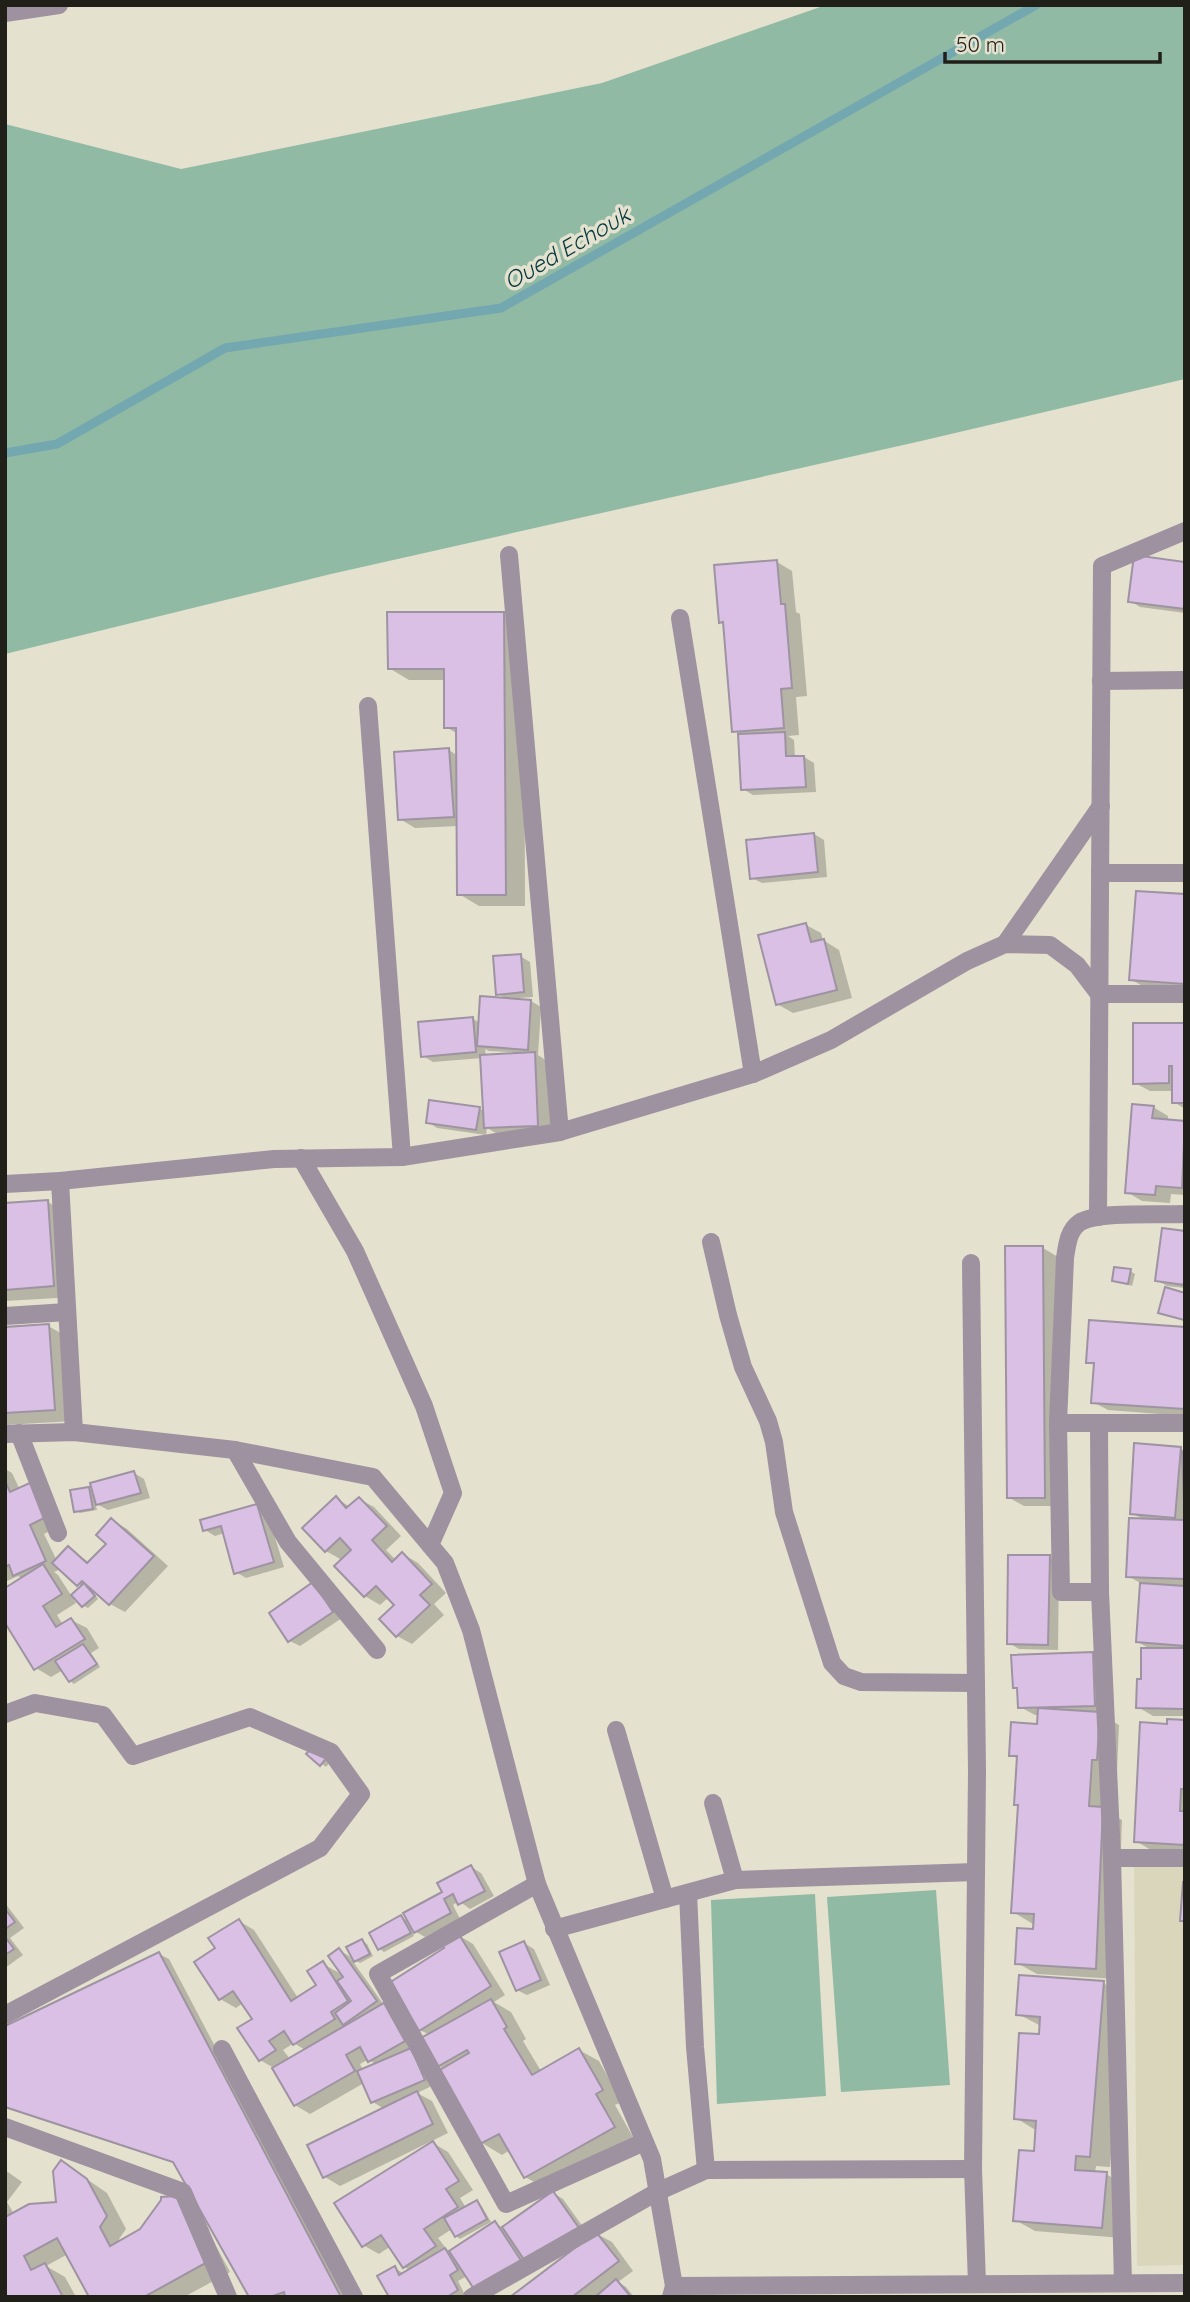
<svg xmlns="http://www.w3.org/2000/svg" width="1190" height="2302" viewBox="0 0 1190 2302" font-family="Quicksand,sans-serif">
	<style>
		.built { fill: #dad6bc }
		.green { fill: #90baa4 }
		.shadow { fill: #0003; fill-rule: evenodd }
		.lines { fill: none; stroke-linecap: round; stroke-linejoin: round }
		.stream { stroke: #74a8b1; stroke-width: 9 }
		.building { fill: #dac0e5; stroke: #9e93a2; stroke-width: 2 }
		.minor { stroke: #9e91a0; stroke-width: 18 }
		.tertiary { stroke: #9e91a0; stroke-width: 18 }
		.labels { text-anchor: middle; stroke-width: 7; stroke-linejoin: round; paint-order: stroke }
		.water-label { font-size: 23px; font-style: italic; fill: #03383f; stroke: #e4e1ce }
	</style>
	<rect width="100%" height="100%" fill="#e4e1ce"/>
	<polygon class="built" points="1134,1865 1185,1865 1185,2265 1137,2266"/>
	<g class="green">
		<polygon points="826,5 1185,5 1185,379 921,441 331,574 5,654 5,124 181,169 602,83"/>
		<polygon points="936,1890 950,2085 841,2092 827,1897"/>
		<polygon points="815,1894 826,2096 717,2104 711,1900"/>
	</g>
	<g class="shadow">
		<polygon points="777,562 792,571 796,612 800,614 807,696 796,697 799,735 788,736 794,740 795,758 804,757 814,763 816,792 753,795 743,789 740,734 734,731 725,624 720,621"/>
		<polygon points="1185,564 1185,613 1140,607 1130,601"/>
		<polygon points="504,614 524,625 525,906 479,906 459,894 458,826 415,828 400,819 449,750 458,756 458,734 446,727 446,680 409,680 389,668"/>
		<polygon points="814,834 824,840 827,877 762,883 752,878"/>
		<polygon points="1185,896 1185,991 1146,988 1130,979"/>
		<polygon points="806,925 821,933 823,940 839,950 852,998 793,1013 777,1004"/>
		<path d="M520 956 530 962 533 997 519 998V1000L531 1001 541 1007 538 1055 550 1063 553 1134 501 1136 487 1128 486 1135 437 1128 428 1122 479 1108 485 1112 482 1058 433 1062 423 1056 473 1019 480 1023 509 1000 498 994ZM485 1049 489 1051 512 1052V1055L486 1056Z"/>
		<polygon points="1185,1024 1185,1109 1174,1102 1174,1091 1150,1091 1135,1083"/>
		<polygon points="1153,1107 1168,1116 1168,1121 1185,1123 1185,1195 1171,1194 1170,1203 1142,1201 1127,1192"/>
		<polygon points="48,1202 68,1214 74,1297 5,1301 5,1205"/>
		<polygon points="1185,1233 1185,1288 1167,1286 1157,1280"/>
		<polygon points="1043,1248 1058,1257 1059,1506 1024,1506 1008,1497"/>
		<polygon points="1130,1271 1135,1274 1132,1286 1114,1280"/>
		<polygon points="48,1326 68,1337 74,1421 5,1425 5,1328"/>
		<polygon points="1185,1329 1185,1416 1108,1410 1093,1402 1096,1366 1088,1362"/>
		<polygon points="1180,1448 1185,1451 1185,1716 1153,1716 1138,1707 1142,1681 1152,1650 1138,1642 1142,1584 1128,1576 1144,1520 1132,1513"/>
		<polygon points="5,1469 12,1473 20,1490 62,1525 44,1534 57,1561 68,1548 90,1563 108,1543 112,1520 127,1529 168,1566 125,1612 110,1604 96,1591 93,1593 98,1599 88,1608 84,1606 82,1587 61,1569 54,1572 58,1575 76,1603 57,1615 63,1625 71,1620 87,1628 99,1648 91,1653 100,1667 74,1684 70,1681 63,1670 51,1677 36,1668 23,1579 18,1576 5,1582"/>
		<polygon points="134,1473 144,1479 150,1498 108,1510 95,1503 97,1510 80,1513 76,1511 89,1488 94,1492"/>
		<polygon points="336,1498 350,1507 359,1499 374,1507 401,1536 386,1550 396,1560 403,1554 418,1563 446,1593 434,1604 444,1615 412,1644 397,1636 396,1605 389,1597 380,1605 365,1596 342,1560 326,1551"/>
		<polygon points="257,1505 267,1511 284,1567 246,1578 236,1572 224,1533 215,1536 205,1530"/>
		<polygon points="1049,1557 1059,1563 1058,1650 1019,1649 1009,1643"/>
		<polygon points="313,1584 342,1618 300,1646 290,1641"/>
		<polygon points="1093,1654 1108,1662 1100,1714 1119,1725 1117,1771 1109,1813 1122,1820 1116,1979 1037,1974 1017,1963 1035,1931 1033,1924 1013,1912 1019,1806 1018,1759 1011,1755 1038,1726 1039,1715 1035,1715 1020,1707 1019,1690 1014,1687"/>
		<polygon points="1185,1722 1185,1852 1151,1850 1136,1841 1169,1726"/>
		<polygon points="309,1754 332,1759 326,1767"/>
		<polygon points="471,1867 481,1873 494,1896 470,1909 459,1901 453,1905 460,1919 425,1937 411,1929 414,1936 384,1952 380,1949 371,1933 401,1917 410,1922"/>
		<polygon points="5,1903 24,1928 10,1938 23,1955 5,1968"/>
		<path d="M239 1921 254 1930 298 1998 318 1985 323 1964 345 1976 339 1950 349 1956 384 2005 399 2014 434 2085 417 2093 432 2101 448 2133 340 2186 325 2177 309 2146 384 2109 373 2102 364 2083 310 2114 295 2105 274 2068 260 2060 254 2019 243 2003 236 2008 220 1999 217 1949ZM294 2043 305 2050 290 2059 283 2050ZM369 2059 376 2065 363 2070 360 2064Z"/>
		<polygon points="458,1935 473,1944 505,1995 494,2002 511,2012 526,2039 523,2041 541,2071 579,2050 599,2061 622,2102 615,2105 634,2139 545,2188 525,2177 510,2150 502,2155 482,2143 444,2069 439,2066 430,2035 420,2030 446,1949"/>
		<polygon points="362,1941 367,1944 373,1956 360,1963 355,1960"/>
		<polygon points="524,1943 534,1949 550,1985 527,1995 517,1990"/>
		<polygon points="159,1954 169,1959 347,2297 251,2297 176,2164 5,2108 5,2028"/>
		<polygon points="1103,1983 1123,1995 1110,2167 1096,2166 1095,2173 1106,2174 1126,2186 1122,2238 1035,2231 1015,2220 1035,2153 1037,2131 1016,2118 1040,2036 1041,2026 1018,2014"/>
		<polygon points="433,2143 448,2152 473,2190 460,2198 466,2208 477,2202 481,2205 491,2222 460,2239 456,2236 452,2229 438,2238 449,2252 495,2223 503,2228 553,2193 563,2199 588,2234 538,2268 467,2276 458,2281 466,2297 391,2297 395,2268 404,2274 410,2270 404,2267 391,2246 379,2254 363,2245"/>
		<polygon points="62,2162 107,2193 126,2229 119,2239 120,2242 196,2209 230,2272 184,2297 91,2297 68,2254 46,2266 65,2277 76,2297 5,2297 5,2170 22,2182 7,2202 14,2214 58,2204"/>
		<polygon points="597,2234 612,2242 633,2271 618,2282 626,2287 634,2297 513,2297"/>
	</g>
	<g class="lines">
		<polyline class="stream" points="5,453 57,444 225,348 501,308 1036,5"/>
	</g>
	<g class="building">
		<polygon points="1134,555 1185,562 1185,609 1128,602"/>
		<polygon points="777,560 781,604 785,604 792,688 781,689 784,728 732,732 723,622 719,623 714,565"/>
		<polygon points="387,612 504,612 506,895 457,895 456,728 444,728 444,669 388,669"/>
		<polygon points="785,732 786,756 804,756 806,787 741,790 738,734"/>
		<polygon points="449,748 454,817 398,820 394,752"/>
		<polygon points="814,833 818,872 750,879 746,840"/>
		<polygon points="1136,891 1185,894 1185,984 1129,980"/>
		<polygon points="806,923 811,942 824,939 837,990 776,1005 758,935"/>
		<polygon points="521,954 524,992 496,995 493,956"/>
		<polygon points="480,996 531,1000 528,1050 477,1046"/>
		<polygon points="473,1017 476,1052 421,1057 418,1022"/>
		<polygon points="1133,1023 1185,1023 1185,1103 1172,1103 1172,1066 1169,1066 1169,1083 1133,1084"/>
		<polygon points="535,1052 538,1126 484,1128 480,1055"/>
		<polygon points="429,1100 480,1107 476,1130 426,1123"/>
		<polygon points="1132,1104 1154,1106 1152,1118 1185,1121 1182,1188 1156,1186 1155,1195 1125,1193"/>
		<polygon points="48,1200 54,1286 5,1290 5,1203"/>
		<polygon points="1162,1228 1185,1231 1185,1285 1155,1281"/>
		<polygon points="1005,1246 1043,1246 1045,1498 1007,1498"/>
		<polygon points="1114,1267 1131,1269 1128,1284 1112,1281"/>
		<polygon points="1165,1287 1185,1293 1184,1320 1158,1313"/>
		<polygon points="1089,1320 1185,1327 1185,1409 1091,1403 1094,1363 1086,1363"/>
		<polygon points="49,1324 55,1410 5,1413 5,1327"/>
		<polygon points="1134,1443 1181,1447 1175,1518 1130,1514"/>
		<polygon points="1182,1452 1185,1452 1185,1502 1184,1502"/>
		<polygon points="134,1471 141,1493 96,1505 90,1483"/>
		<polygon points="5,1481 10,1492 32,1482 48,1516 30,1525 46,1561 13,1576 9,1565 5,1567"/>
		<polygon points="89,1487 93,1509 74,1512 70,1490"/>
		<polygon points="336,1496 346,1508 359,1497 387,1526 372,1540 392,1562 402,1552 432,1584 420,1595 430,1605 396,1637 379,1619 394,1605 376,1586 364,1597 334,1566 351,1550 340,1538 325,1552 302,1528"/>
		<polygon points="257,1504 274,1562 234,1574 221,1526 203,1531 200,1520"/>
		<polygon points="111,1518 154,1556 109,1605 82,1581 77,1586 52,1563 68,1546 87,1563 106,1544 96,1535"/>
		<polygon points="1129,1518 1185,1520 1185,1579 1126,1577"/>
		<polygon points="1008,1555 1050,1555 1048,1645 1007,1644"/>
		<polygon points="43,1564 62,1594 43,1606 56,1627 71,1618 85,1639 34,1670 5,1623 5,1588"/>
		<polygon points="313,1582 333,1612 288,1642 269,1613"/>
		<polygon points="84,1583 95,1596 82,1607 71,1595"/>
		<polygon points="1140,1583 1185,1586 1185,1646 1136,1642"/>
		<polygon points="83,1644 97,1664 69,1682 55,1661"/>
		<polygon points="1141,1648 1185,1648 1185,1709 1136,1708 1137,1679 1141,1679"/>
		<polygon points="1093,1652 1095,1706 1018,1708 1017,1688 1013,1688 1011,1655"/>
		<polygon points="1038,1708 1100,1712 1097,1760 1092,1760 1089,1806 1103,1807 1096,1969 1015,1964 1017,1928 1033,1929 1034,1914 1011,1913 1018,1805 1014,1805 1017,1756 1009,1756 1011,1722 1037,1724"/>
		<polygon points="1167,1719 1185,1720 1185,1789 1181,1789 1180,1811 1185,1811 1185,1845 1134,1842 1140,1722 1167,1724"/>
		<polygon points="315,1744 329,1755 320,1766 306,1754"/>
		<polygon points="471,1865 485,1891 458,1905 453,1894 444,1899 451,1913 414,1933 403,1913 442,1892 437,1883"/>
		<polygon points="1183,1882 1185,1882 1185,1921 1180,1921"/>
		<polygon points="5,1909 15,1922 5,1929"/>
		<polygon points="401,1915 411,1933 378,1950 369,1933"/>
		<polygon points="239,1919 291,2001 316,1985 307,1971 323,1961 348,2001 331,2012 335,2019 293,2045 284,2031 269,2041 276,2050 259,2061 237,2028 252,2019 233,1991 219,2000 194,1962 215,1948 208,1938"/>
		<polygon points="458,1933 491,1986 419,2031 389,1983 444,1948 441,1943"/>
		<polygon points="5,1937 14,1949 5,1955"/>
		<polygon points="362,1939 370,1954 354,1962 346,1947"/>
		<polygon points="524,1941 541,1980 516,1991 499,1952"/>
		<polygon points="339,1948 377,2001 343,2025 335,2013 351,2001 337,1981 343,1977 328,1956"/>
		<polygon points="159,1952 341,2297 285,2297 284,2292 270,2297 249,2297 173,2162 5,2107 5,2026"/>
		<polygon points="1019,1975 1104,1981 1090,2157 1076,2156 1075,2170 1107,2172 1102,2228 1013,2221 1019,2150 1034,2151 1036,2121 1014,2119 1019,2033 1039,2034 1040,2017 1016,2015"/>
		<polygon points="491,1999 507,2027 504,2029 532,2075 579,2048 603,2090 596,2094 615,2127 524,2178 499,2134 480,2144 438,2071 469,2053 467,2050 437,2067 421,2038"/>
		<polygon points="384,2003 405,2041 368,2062 360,2047 346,2055 355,2071 294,2106 272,2068"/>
		<polygon points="411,2048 425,2080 371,2103 357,2071"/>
		<polygon points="417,2091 433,2124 323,2178 307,2145"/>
		<polygon points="433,2141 459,2181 446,2189 458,2207 424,2229 436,2246 403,2268 381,2235 362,2247 334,2203"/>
		<polygon points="61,2160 87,2179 107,2216 100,2227 110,2246 140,2229 161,2200 161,2197 176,2196 211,2260 144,2297 89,2297 57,2238 24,2256 31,2270 45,2263 63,2297 5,2297 5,2217 29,2204 56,2202 53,2171"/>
		<polygon points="553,2191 579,2228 527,2264 502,2227"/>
		<polygon points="477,2200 487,2219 455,2237 444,2218"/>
		<polygon points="495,2221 522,2262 476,2292 449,2251"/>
		<polygon points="596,2232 619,2261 572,2297 510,2297"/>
		<polygon points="445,2248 458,2270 450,2275 458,2290 447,2297 389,2297 377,2276 395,2266 399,2275"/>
		<polygon points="616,2279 631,2297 595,2297"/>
	</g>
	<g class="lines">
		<g class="minor">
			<polyline points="509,555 560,1132"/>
			<polyline points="680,618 753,1074"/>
			<polyline points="1101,681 1185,680"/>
			<polyline points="368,706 402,1157"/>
			<polyline points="1100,873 1185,873"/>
			<polyline points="1005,944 1101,806"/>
			<polyline points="301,1158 355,1251 424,1406 453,1493 430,1545"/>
			<polyline points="60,1181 74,1432"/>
			<polyline points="5,1184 60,1181 274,1159 402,1157 560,1132 753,1074 831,1040 967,961 1005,944 1050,945 1077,965 1099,994 1185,994"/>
			<polyline points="1098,1217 1102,566 1185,531"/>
			<polyline points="711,1242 728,1315 743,1367 768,1421 774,1442 784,1512 832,1663 844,1676 861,1682 976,1683"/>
			<polyline points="971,1263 977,1772 973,2169 977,2284"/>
			<polyline points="5,1316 67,1312"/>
			<polyline points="1058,1423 1185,1423"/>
			<polyline points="1099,1423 1100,1592"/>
			<polyline points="19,1433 58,1533"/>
			<polyline points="235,1450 288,1542 377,1650"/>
			<polyline points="5,1714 35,1703 103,1715 133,1756 250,1717 331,1752 361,1794 320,1848 5,2015"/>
			<polyline points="616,1730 665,1899"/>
			<polyline points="1112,1858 1185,1858"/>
			<polyline points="735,1880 976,1872"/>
			<polyline points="537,1884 378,1974 506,2204 644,2142"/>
			<polyline points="688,1893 695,2047 706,2170"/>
			<polyline points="554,1929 735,1880 713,1803"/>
			<polyline points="222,2049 354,2297"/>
			<polyline points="5,2127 183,2192 228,2297"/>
			<path d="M1123 2283 1112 1858 1100 1592H1061L1058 1423 1065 1258C1067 1246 1068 1231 1079 1223 1096 1211 1162 1215 1185 1214"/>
			<polyline points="674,2286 1185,2283"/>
			<polyline points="472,2297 657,2192 706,2170 973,2169"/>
		</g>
		<g class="tertiary">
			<polyline points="5,13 59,5"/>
			<polyline points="5,1434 74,1432 235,1450 373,1477 445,1563 471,1630 537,1884 652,2159 674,2286 671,2297"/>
		</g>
	</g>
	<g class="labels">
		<g class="water-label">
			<text transform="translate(567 248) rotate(-30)" y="8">Oued Echouk</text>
		</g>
	</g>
	<rect width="1190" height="2302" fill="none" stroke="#201f18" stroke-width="14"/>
	<path d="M945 52v10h215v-10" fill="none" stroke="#201f18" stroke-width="3.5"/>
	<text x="956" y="52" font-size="21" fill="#201f18" stroke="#e4e1ce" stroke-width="5" paint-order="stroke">50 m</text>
</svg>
